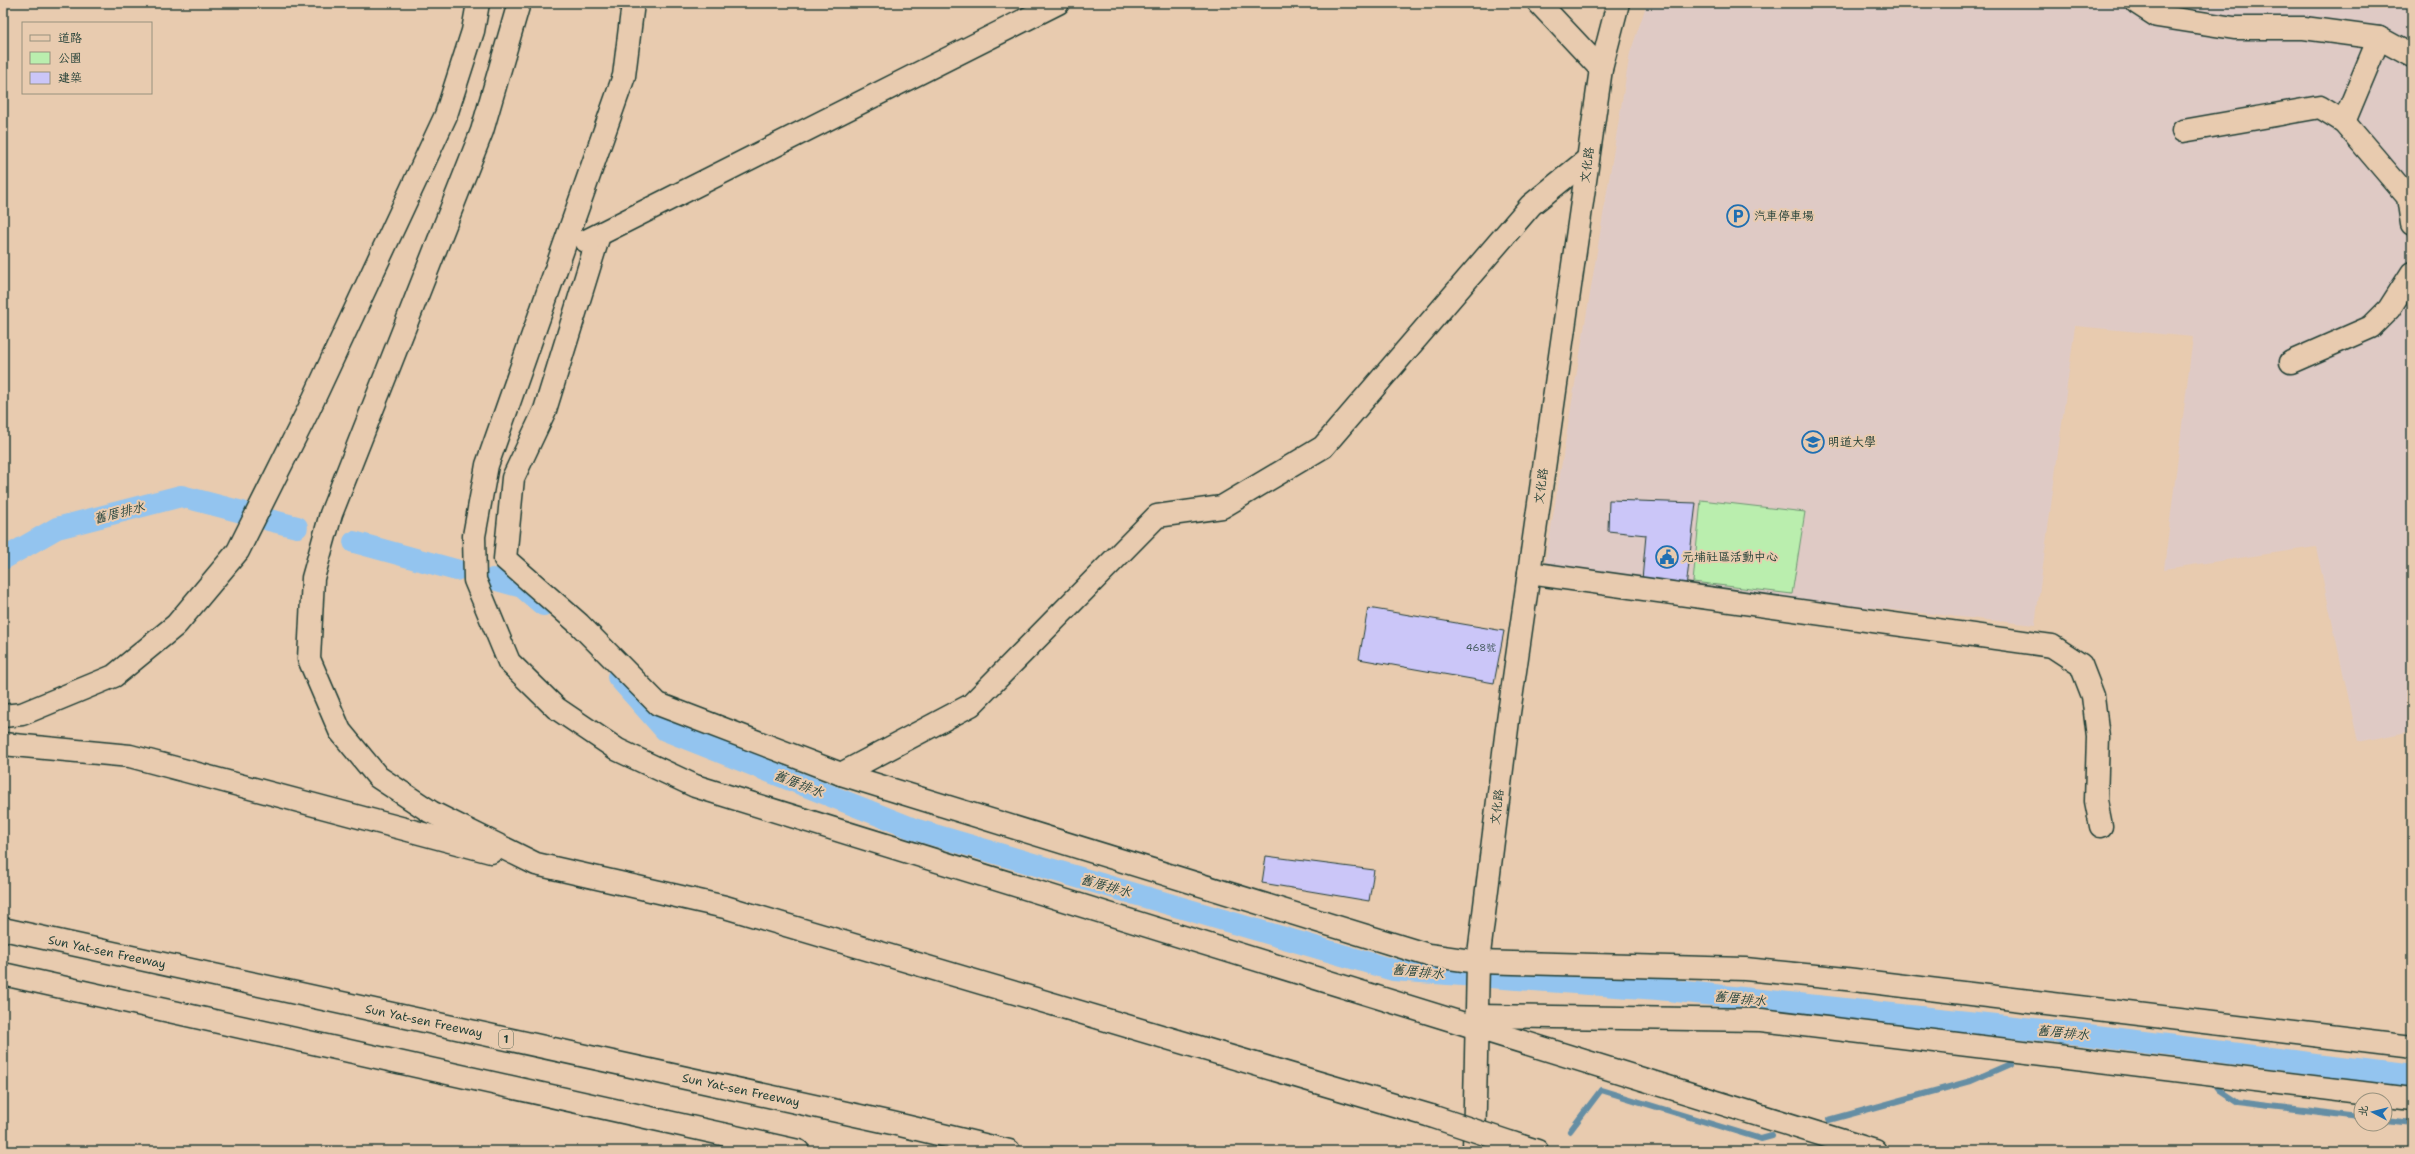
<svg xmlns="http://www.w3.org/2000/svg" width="2415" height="1154" viewBox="0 0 2415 1154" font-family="'Shantell Sans','LXGW WenKai TC',sans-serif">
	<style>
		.built { fill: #dfcac5 }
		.green { fill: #baeeae; stroke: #6c9671 }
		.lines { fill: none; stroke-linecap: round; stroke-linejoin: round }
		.stream { stroke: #658ea4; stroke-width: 6 }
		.canal { stroke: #93c4ef; stroke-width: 22 }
		.building { fill: #cbc6f8; stroke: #1f3d34 }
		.minor-casing { stroke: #1f3d34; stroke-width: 25 }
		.highway-casing { stroke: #1f3d34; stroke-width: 25 }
		.minor { stroke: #e8cbaf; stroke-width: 22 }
		.highway { stroke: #e8cbaf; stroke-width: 22 }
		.highway-bridge-casing { stroke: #1f3d34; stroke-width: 25; stroke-linecap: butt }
		.highway-bridge { stroke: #e8cbaf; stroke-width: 22 }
		.labels { text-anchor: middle; stroke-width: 4; stroke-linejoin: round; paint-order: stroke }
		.number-label { font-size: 10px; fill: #4a5f65 }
		.shield { fill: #e8cbaf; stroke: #5b6859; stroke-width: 1 }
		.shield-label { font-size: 11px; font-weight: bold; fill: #1f3d34 }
		.street-label { font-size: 12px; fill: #1f3d34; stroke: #e8cbaf }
		.poi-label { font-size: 12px; fill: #1f3d34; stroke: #e8cbaf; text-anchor: start }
		.water-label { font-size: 13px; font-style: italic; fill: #25443d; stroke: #e8cbaf }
	</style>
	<rect width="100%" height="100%" fill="#e8cbaf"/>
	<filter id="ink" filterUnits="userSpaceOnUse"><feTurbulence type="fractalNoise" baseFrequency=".025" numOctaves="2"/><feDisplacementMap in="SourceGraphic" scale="8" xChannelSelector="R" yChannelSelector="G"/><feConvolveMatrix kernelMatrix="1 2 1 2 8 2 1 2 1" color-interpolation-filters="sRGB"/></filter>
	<g filter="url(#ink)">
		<polygon class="built" points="1647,3 2412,3 2412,731 2358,742 2316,547 2164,569 2193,337 2075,326 2035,625 1686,588 1545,564 1630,53"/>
		<polygon class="green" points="1701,500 1805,512 1792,594 1693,582"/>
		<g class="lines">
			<g class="stream">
				<polyline points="2061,1042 2080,1034"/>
				<polyline points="2188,1048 2203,1069"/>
				<polyline points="2210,1080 2218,1090 2236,1102 2361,1117"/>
				<polyline points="1829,1120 1971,1081 2010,1064"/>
				<polyline points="2385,1120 2412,1123"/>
				<polyline points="1570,1131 1601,1090 1761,1139 1772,1136"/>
			</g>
			<g class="canal">
				<polyline points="269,520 297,527"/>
				<polyline points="354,542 456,570"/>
				<polyline points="3,559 57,528 181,496 242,512"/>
				<polyline points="493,579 522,587 543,605"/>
				<polyline points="618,677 665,730 914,829 1393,970 1658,989 2080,1034 2412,1076"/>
			</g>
		</g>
		<g class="building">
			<polygon points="1609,500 1696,503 1686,588 1642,580 1646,535 1608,531"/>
			<polygon points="1368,608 1504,631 1494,683 1359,659"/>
			<polygon points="1266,856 1374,870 1369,901 1262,883"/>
		</g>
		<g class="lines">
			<g class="minor-casing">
				<g id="minor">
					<polyline points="633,3 624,76 487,465 474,536 475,580 509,662 556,708 618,750 695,786 1875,1151"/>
					<polyline points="1539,3 1601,69"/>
					<polyline points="2137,3 2157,16 2234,28 2304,28 2379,38 2412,56"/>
					<polyline points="2344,122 2379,38"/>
					<polyline points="2183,131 2320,107 2344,122 2408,197 2412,224"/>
					<polyline points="599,235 545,410 513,478 505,559 579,624 658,704 841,774 1428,955 1478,962 1745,969 1846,979 2412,1047"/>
					<polyline points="586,241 1058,3"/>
					<polyline points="2291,362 2371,327 2389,309 2412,273"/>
					<polyline points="1529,573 2052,646 2081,665 2093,696 2098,737 2096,801 2101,826"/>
					<polyline points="841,774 971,705 1157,516 1222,507 1323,447 1531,205 1588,159"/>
					<polyline points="1476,1016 1761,1020 2412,1099"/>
					<polyline points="1474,1151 1478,962 1508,720 1601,69 1618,3"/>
				</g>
			</g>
			<g class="highway-casing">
				<g id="highway">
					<polyline points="519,3 482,131 331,514 313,578 309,659 340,731 378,777 431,812 536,864 725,907 1431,1116"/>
					<polyline points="3,716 22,714 114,676 176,625 238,551 309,409 446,115 473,31 478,3"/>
					<polyline points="3,744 130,756 491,852"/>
					<polyline points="3,929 892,1123 1009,1151"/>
					<polyline points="3,974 798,1151"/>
					<polyline points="1512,1143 1537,1151"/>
				</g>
			</g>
			<use href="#minor" class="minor"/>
			<use href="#highway" class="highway"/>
			<g class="highway-bridge-casing">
				<polyline id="highway-bridge" points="1431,1116 1512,1143"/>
			</g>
			<use href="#highway-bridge" class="highway-bridge"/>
		</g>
	</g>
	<defs>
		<g id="parking-ring" transform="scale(1.15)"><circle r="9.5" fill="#e8cbaf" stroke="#1f6fb2" stroke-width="1.5"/><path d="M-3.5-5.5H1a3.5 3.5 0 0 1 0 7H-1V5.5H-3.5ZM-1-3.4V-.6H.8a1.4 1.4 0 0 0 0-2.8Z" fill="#1f6fb2"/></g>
		<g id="university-ring" transform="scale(1.15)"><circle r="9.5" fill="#e8cbaf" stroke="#1f6fb2" stroke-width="1.5"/><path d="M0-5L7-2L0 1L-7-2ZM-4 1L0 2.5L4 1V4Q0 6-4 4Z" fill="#1f6fb2"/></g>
		<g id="civic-ring" transform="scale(1.15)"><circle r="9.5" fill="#e8cbaf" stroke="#1f6fb2" stroke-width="1.5"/><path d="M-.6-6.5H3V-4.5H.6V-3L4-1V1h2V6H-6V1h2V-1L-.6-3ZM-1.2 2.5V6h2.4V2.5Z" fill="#1f6fb2"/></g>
	</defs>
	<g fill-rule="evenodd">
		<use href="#parking-ring" x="1738" y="216"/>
		<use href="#university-ring" x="1813" y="442"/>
		<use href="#civic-ring" x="1667" y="557"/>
	</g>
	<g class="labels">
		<g class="number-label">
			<text x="1481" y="651">468號</text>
		</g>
		<rect class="shield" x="499" y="1030" width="14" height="18" rx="3"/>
		<g class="shield-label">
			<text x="506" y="1043">1</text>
		</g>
		<g class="street-label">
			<text transform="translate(1587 165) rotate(-82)" y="4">文化路</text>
			<text transform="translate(1541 486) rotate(-82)" y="4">文化路</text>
			<text transform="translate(1497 807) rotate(-83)" y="4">文化路</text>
			<text transform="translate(107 952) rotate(12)" y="4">Sun Yat-sen Freeway</text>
			<text transform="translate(424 1021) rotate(12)" y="4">Sun Yat-sen Freeway</text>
			<text transform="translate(741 1090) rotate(12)" y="4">Sun Yat-sen Freeway</text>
		</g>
		<g class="poi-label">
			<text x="1754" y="220">汽車停車場</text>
			<text x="1828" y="446">明道大學</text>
			<text x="1682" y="561">元埔社區活動中心</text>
		</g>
		<g class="water-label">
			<text transform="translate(119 512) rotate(-14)" y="5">舊厝排水</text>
			<text transform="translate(799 783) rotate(22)" y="5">舊厝排水</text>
			<text transform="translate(1106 885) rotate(16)" y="5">舊厝排水</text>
			<text transform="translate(1418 971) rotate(6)" y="5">舊厝排水</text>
			<text transform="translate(1740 998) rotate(6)" y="5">舊厝排水</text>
			<text transform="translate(2063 1032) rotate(6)" y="5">舊厝排水</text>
		</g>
	</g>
	<rect width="2415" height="1154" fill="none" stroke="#e8cbaf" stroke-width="16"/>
	<rect x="8" y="8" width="2399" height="1138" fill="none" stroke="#1f3d34" stroke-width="1.5" filter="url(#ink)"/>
	<rect x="22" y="22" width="130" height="72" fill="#e8cbaf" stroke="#98927e"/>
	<rect x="30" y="35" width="20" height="6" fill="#e8cbaf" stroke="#98927e"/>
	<text x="58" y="42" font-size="12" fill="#1f3d34">道路</text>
	<rect x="30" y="52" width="20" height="12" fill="#baeeae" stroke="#98927e"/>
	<text x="58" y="62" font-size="12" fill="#1f3d34">公園</text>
	<rect x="30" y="72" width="20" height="12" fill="#cbc6f8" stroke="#98927e"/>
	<text x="58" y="82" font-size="12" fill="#1f3d34">建築</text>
	<g transform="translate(2373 1112) rotate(277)"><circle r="19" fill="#e8cbaf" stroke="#98927e"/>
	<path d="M0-3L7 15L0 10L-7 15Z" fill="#1f6fb2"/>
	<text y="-6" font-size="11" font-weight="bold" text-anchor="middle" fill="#1f3d34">北</text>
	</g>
</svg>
